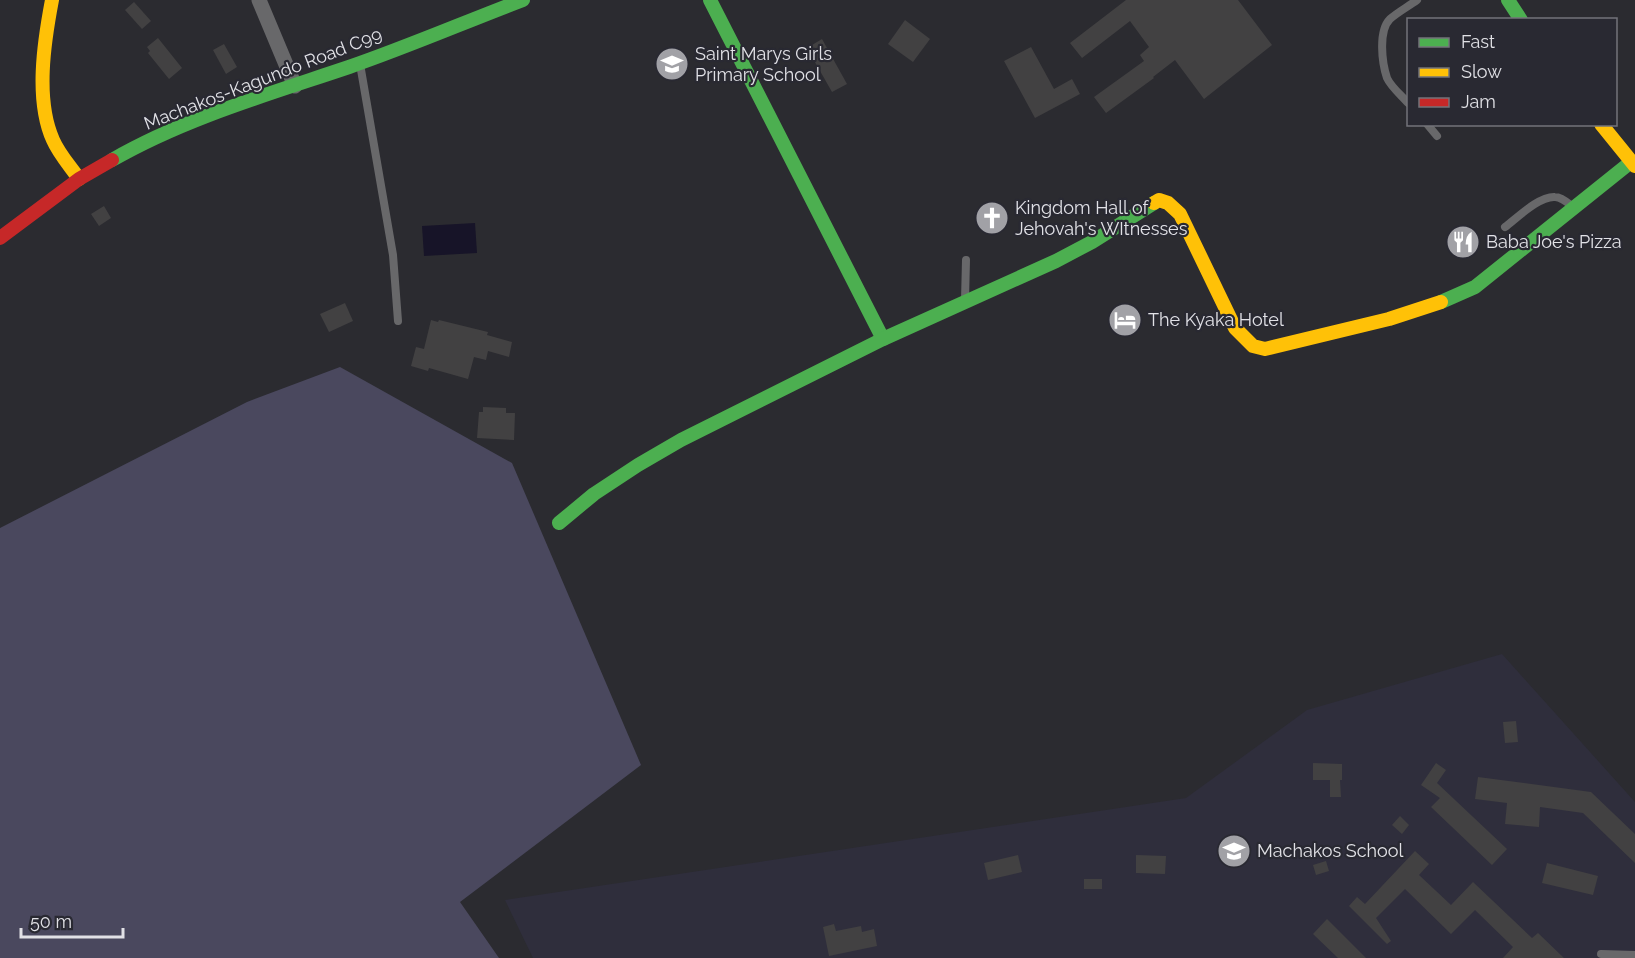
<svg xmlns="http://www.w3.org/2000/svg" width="1635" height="958" viewBox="0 0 1635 958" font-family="Raleway,sans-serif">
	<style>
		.built { fill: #2f2e3c }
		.green { fill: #4a485e }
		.water { fill: #171428 }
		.building { fill: #424142 }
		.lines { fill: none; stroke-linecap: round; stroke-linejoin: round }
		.lane { stroke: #68686a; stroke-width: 8 }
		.street { stroke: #68686a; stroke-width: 15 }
		.fast { stroke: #4caf50; stroke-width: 14 }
		.slow { stroke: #ffc107; stroke-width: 14 }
		.jam { stroke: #c62828; stroke-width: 14 }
		.labels { text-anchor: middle; stroke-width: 4.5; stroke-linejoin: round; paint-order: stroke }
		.poi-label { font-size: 18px; fill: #e1e1e6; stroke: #292932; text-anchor: start }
		.street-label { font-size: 18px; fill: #e1e1e6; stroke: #292932 }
	</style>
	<rect width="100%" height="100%" fill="#2b2b30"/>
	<polygon class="built" points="1502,654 1635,802 1635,958 533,958 505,900 1186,798 1307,710"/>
	<polygon class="green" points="340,367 512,463 641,765 460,902 499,958 0,958 0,528 247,402"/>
	<polygon class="water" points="475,223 477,253 424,256 422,226"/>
	<g class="building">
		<polygon points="1126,0 1238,0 1272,45 1204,99 1175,60 1153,77 1154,78 1106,113 1094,97 1144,61 1140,55 1149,47 1130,21 1082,58 1070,43"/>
		<polygon points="134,2 151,21 142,29 125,10"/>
		<polygon points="905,20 930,39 913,62 888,44"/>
		<polygon points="158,38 182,68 169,79 148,53 150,51 147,47"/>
		<polygon points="822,39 847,84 832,92 807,48"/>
		<polygon points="224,44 237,67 226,74 213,50"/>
		<polygon points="1031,47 1054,89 1072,79 1080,94 1035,118 1004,61"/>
		<polygon points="104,206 111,218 99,226 91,214"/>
		<polygon points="345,303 353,321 329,332 320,314"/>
		<polygon points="431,320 438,322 439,320 488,332 487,335 512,342 509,357 488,351 486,360 474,357 468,379 429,368 428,371 411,366 416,347 424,349"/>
		<polygon points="483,407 506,408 506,413 515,413 514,440 477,438 479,412 483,412"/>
		<polygon points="1516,721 1518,742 1505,743 1503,722"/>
		<polygon points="1313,763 1342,764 1342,780 1340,780 1341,797 1330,797 1330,780 1313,780"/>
		<polygon points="1436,763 1446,770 1437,783 1507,849 1492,865 1431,807 1440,798 1421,785"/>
		<polygon points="1478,777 1591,792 1635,834 1635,863 1583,813 1540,807 1539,827 1505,824 1507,803 1475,799"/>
		<polygon points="1400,816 1409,825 1402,834 1392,825"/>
		<polygon points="1415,851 1429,864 1419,875 1451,905 1473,882 1532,938 1538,933 1564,958 1503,958 1513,947 1475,910 1451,934 1405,889 1376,918 1391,941 1387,944 1349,906 1357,897 1365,904"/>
		<polygon points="1018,855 1022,872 988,880 984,863"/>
		<polygon points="1136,855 1166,856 1165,874 1136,873"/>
		<polygon points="1326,861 1329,871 1316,875 1313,865"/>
		<polygon points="1547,863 1598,876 1593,895 1542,883"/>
		<rect x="1084" y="879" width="18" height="10"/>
		<polygon points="1327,919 1366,958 1338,958 1313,934"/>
		<polygon points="834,924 836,931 861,926 862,932 874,929 877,946 829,956 823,927"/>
	</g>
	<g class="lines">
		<g class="lane">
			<polyline points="360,64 393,255 398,321"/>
			<path d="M1408 103C1402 96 1391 87 1387 78 1382 63 1378 31 1390 19 1398 12 1409 6 1417 0"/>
			<polyline points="1427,124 1437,136"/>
			<path d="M1505 227C1517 218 1539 196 1555 197 1561 197 1567 202 1572 206"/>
			<polyline points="965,300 966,260"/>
			<polyline points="1601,954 1635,955"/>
		</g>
		<polyline class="street" points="259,0 295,86"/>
		<g class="fast">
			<polyline points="710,0 883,339"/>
			<polyline points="1508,0 1521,20"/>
			<path d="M112 160C185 118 269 94 349 67 407 47 465 22 523 0"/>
			<polyline points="1441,302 1475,287 1631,162"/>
			<polyline points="559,523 594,494 638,465 681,440 883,339 1056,261 1092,242 1154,203"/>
		</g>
		<g class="slow">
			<path d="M52 0C44 42 35 100 53 140 59 154 70 166 79 179"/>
			<polyline points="1601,124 1635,166"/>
			<polyline points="1154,203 1159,200 1168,203 1180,214 1235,328 1253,346 1265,349 1389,319 1441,302"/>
		</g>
		<polyline class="jam" points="0,238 79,179 112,160"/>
	</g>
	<defs>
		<g id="school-disc" transform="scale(1.725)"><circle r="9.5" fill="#a1a1a6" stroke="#292932"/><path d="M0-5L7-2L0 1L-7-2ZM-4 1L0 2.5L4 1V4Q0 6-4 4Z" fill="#fff"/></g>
		<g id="church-disc" transform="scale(1.725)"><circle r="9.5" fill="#a1a1a6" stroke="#292932"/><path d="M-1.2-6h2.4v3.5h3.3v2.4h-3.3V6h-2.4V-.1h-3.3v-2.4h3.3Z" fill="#fff"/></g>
		<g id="restaurant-disc" transform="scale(1.725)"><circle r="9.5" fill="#a1a1a6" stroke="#292932"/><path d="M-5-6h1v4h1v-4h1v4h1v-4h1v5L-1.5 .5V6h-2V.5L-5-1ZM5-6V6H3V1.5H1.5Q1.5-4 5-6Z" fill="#fff"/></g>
		<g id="hotel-disc" transform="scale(1.725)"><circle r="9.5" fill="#a1a1a6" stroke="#292932"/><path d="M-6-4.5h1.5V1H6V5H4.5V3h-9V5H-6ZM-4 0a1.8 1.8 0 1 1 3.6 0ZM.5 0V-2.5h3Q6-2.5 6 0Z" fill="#fff"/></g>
	</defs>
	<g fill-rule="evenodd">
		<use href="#school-disc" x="672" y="64"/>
		<use href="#church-disc" x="992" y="218"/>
		<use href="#restaurant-disc" x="1463" y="242"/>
		<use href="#hotel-disc" x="1125" y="320"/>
		<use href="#school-disc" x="1234" y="851"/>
	</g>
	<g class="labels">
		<g class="poi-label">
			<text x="695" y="60">Saint Marys Girls<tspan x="695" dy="21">Primary School</tspan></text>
			<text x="1015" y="214">Kingdom Hall of<tspan x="1015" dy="21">Jehovah's WItnesses</tspan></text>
			<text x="1486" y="248">Baba Joe's Pizza</text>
			<text x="1148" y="326">The Kyaka Hotel</text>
			<text x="1257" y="857">Machakos School</text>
		</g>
		<g class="street-label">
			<text transform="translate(263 79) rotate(-21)" y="6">Machakos-Kagundo Road C99</text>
		</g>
	</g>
	<rect x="1407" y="18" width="210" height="108" fill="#292932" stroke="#73737a" stroke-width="1.5"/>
	<rect x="1419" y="38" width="30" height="9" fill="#4caf50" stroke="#73737a" stroke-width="1.5"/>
	<text x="1461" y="48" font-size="18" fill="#e1e1e6">Fast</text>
	<rect x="1419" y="68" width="30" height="9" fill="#ffc107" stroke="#73737a" stroke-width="1.5"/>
	<text x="1461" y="78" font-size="18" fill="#e1e1e6">Slow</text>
	<rect x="1419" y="98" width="30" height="9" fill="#c62828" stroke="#73737a" stroke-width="1.5"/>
	<text x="1461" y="108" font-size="18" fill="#e1e1e6">Jam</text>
	<path d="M21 928v9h102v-9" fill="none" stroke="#e1e1e6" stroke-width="3"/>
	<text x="30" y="928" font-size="18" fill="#e1e1e6" stroke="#292932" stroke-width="4.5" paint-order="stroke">50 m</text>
</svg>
